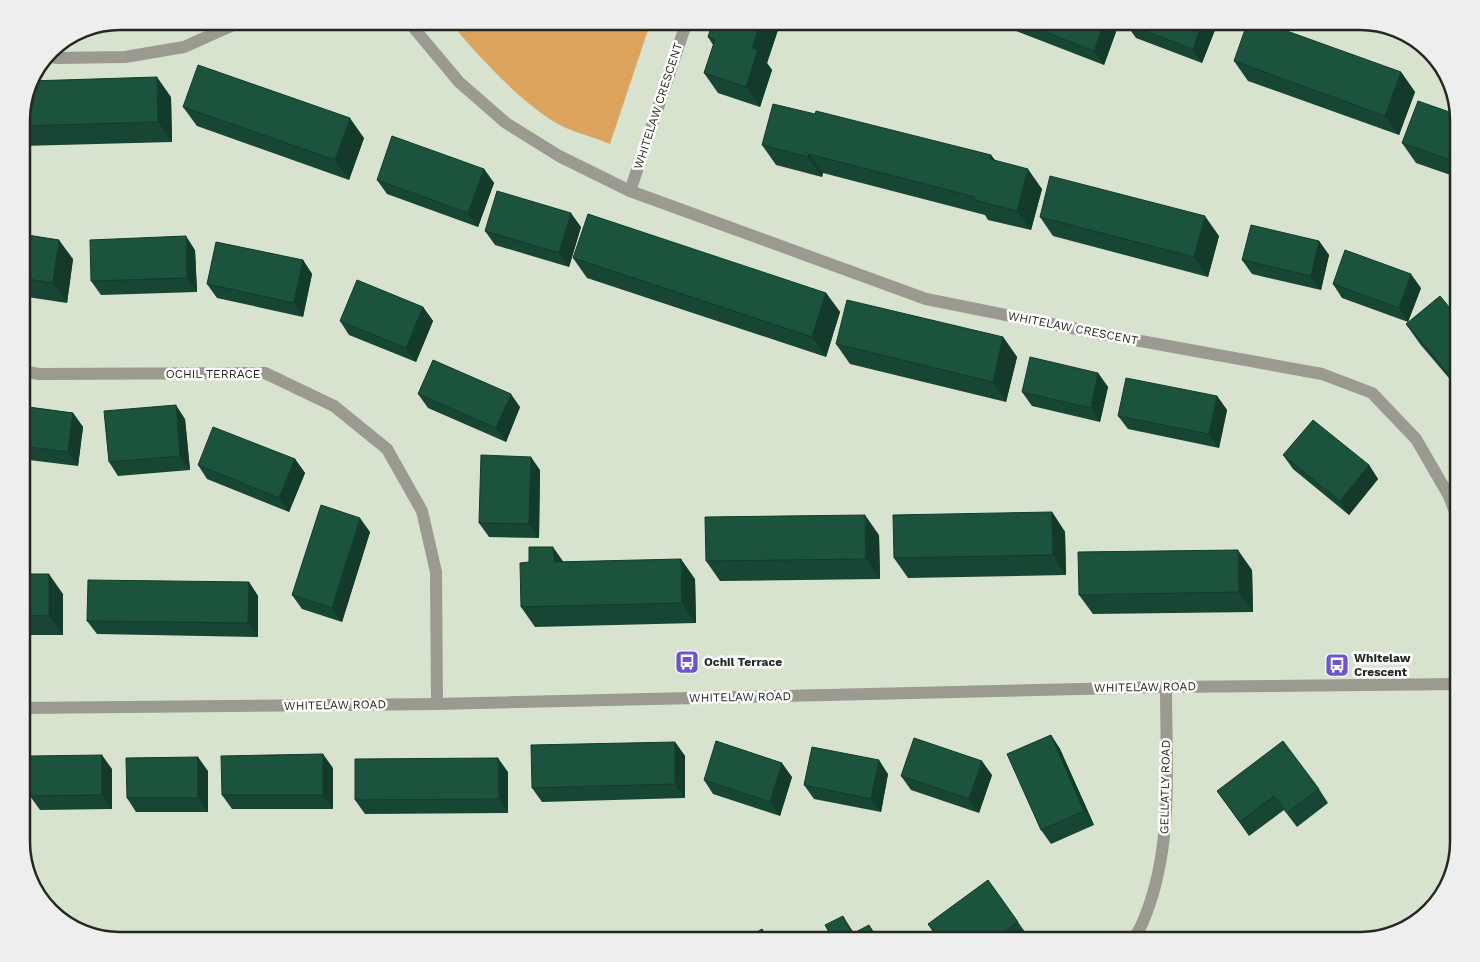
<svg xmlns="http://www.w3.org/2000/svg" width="1480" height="962" viewBox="0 0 1480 962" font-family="'Work Sans',sans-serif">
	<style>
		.grass { fill: #dda45e }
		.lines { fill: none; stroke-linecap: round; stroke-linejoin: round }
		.street { stroke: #9b9a90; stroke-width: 12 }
		.wall { fill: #174734 }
		.shaded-wall { fill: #133a2b }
		.building { fill: #1b533d; stroke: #133a2b }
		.labels { text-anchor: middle; stroke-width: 5; stroke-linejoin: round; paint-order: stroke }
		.street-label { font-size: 12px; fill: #242821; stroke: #fff }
		.poi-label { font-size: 12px; font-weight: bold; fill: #242821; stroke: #fff; text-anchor: start }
		.rim { fill: none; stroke: #242821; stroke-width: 2.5 }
	</style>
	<rect width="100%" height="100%" fill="#d7e3cf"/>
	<path class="grass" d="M449 21H651L610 144C596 138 580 134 566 128 528 111 476 54 449 21Z"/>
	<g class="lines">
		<g class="street">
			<polyline points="408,21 459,82 506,123 559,156 630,191 926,299 1102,334 1322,374 1372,393 1416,439 1449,496 1459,522"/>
			<polyline points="46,56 57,58 125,57 184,47 242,21"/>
			<polyline points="630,191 687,21"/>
			<polyline points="21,371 39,374 265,373 334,406 387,449 422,511 436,572 437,704"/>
			<polyline points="21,708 437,704 1166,687 1459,684"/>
			<path d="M1132 941C1141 929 1145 917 1150 903 1173 834 1166 759 1166 687"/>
		</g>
	</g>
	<g class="wall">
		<polygon points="713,21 781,21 767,63 772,70 760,107 718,93 704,73 713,45 708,37"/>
		<polygon points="990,21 1112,21 1117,29 1104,65"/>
		<polygon points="1128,21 1209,21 1215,30 1202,63 1136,38 1126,24"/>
		<polygon points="1234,61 1401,72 1415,92 1399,135 1248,81"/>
		<polygon points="171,97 172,142 21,146 21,114"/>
		<polygon points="183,107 364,138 349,180 197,126"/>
		<polygon points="815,114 991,155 995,160 1042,189 1031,230 988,220 985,215 823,173 822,177 776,165 762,145"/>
		<polygon points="1459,120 1459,178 1416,163 1402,143"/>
		<polygon points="484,169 494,183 478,227 387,194 377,180"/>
		<polygon points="1040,217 1219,236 1208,277 1053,236"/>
		<polygon points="581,227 569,267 495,245 485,231"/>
		<polygon points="21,234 73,259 67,303 21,296"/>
		<polygon points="1319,241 1329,255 1321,290 1252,274 1242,260"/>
		<polygon points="195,250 197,292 101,295 91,281"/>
		<polygon points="573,258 826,293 840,312 826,357 587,278"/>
		<polygon points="303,260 312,274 303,317 217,298 207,284"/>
		<polygon points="1333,284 1421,288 1408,322 1342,298"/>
		<polygon points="423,307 433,321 416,362 349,335 340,321"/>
		<polygon points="1459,319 1459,390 1420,344 1406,324"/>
		<polygon points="1003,337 1017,357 1006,402 850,364 836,344"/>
		<polygon points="1098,373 1108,387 1100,422 1032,406 1022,392"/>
		<polygon points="418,394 520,407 506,442 428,408"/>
		<polygon points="1217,396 1227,410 1219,448 1128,429 1118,416"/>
		<polygon points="21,406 73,413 83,427 78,466 21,459"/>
		<polygon points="185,419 190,470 118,476 109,462"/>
		<polygon points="1283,455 1369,465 1378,479 1349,515 1293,469"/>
		<polygon points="295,459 305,473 289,512 207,479 198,465"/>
		<polygon points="540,470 539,538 489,537 479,523"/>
		<polygon points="1052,512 1065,532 1066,575 908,578 894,558"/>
		<polygon points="370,532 342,622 302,609 292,595"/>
		<polygon points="879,535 880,579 720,581 706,561"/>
		<polygon points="564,562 695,579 696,623 535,627 521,607"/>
		<polygon points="1252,570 1253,612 1093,614 1079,595"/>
		<polygon points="21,574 63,594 63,635 21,635"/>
		<polygon points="249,582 258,596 258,637 97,634 87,621"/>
		<polygon points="1051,735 1060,749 1094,825 1051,844 1041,830"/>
		<polygon points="675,742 685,756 685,798 542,802 532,788"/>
		<polygon points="333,768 333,809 232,809 222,795"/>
		<polygon points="112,769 112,809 40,810 30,796"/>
		<polygon points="208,771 208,812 136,812 127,798"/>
		<polygon points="508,772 508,813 365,814 355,800"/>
		<polygon points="888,774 881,812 814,799 804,785"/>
		<polygon points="992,775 979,813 911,790 901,776"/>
		<polygon points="792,777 780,816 713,794 704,780"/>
		<polygon points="1319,789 1328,803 1297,827 1284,810 1249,836 1217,791"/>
		<polygon points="988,880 1028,936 1020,941 940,941"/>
	</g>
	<g class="shaded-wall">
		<polygon points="761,21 781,21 767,63 772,70 760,107 746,87 752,48"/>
		<polygon points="1105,21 1112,21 1117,29 1104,65 1094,51"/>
		<polygon points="1203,21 1209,21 1215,30 1202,63 1193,49"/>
		<polygon points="1401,72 1415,92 1399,135 1385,116"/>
		<polygon points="157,77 171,97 172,142 158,122"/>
		<polygon points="350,118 364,138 349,180 335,160"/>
		<polygon points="809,154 823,173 822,177 808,157"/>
		<polygon points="991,155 1005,175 990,159"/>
		<polygon points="484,169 494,183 478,227 468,213"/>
		<polygon points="1028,169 1042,189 1031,230 1017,211"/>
		<polygon points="571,213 581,227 569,267 559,253"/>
		<polygon points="1205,216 1219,236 1208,277 1194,257"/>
		<polygon points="186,236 195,250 197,292 187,278"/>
		<polygon points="59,240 73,259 67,303 53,283"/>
		<polygon points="1319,241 1329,255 1321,290 1311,276"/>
		<polygon points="303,260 312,274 303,317 294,303"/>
		<polygon points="1411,274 1421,288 1408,322 1399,308"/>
		<polygon points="826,293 840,312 826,357 812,337"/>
		<polygon points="423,307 433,321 416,362 406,348"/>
		<polygon points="1003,337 1017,357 1006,402 993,382"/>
		<polygon points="1098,373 1108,387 1100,422 1091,408"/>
		<polygon points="511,394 520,407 506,442 496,428"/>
		<polygon points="1217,396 1227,410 1219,448 1209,434"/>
		<polygon points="176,405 185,419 190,470 180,456"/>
		<polygon points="73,413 83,427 78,466 68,452"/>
		<polygon points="531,457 540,470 539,538 529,524"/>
		<polygon points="295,459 305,473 289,512 279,498"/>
		<polygon points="1369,465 1378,479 1349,515 1340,501"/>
		<polygon points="1052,512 1065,532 1066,575 1053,555"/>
		<polygon points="865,515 879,535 880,579 866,559"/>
		<polygon points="360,518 370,532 342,622 332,608"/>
		<polygon points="553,547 567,567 554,562"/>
		<polygon points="1238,550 1252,570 1253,612 1239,592"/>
		<polygon points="681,559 695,579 696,623 682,603"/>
		<polygon points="49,574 63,594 63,635 49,616"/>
		<polygon points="249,582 258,596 258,637 248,623"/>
		<polygon points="1051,735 1060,749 1094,825 1084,811"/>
		<polygon points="675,742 685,756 685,798 675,784"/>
		<polygon points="323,754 333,768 333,809 323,795"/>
		<polygon points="102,755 112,769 112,809 102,795"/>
		<polygon points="198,757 208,771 208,812 198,798"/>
		<polygon points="498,758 508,772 508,813 499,799"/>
		<polygon points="879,760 888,774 881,812 871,799"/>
		<polygon points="982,761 992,775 979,813 969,799"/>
		<polygon points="782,763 792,777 780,816 770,802"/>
		<polygon points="843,916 852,930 858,941 852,934"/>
		<polygon points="869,925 879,939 880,941 877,941"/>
	</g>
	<g class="building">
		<polygon points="713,21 761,21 752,48 758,50 746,87 704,73 715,40 708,37"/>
		<polygon points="1017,21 1105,21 1094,51"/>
		<polygon points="1128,21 1203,21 1193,49 1126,24"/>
		<polygon points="1248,21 1259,21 1401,72 1385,116 1234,61"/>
		<polygon points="198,65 350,118 335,160 183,107"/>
		<polygon points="157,77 158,122 21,126 21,114 30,81"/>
		<polygon points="1418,101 1458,115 1459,120 1459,163 1402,143"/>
		<polygon points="773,104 815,114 816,111 991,155 990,159 1028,169 1017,211 974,200 975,197 809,154 808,157 762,145"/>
		<polygon points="392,136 484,169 468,213 377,180"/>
		<polygon points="1050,176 1205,216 1194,257 1040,217"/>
		<polygon points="497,191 571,213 559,253 485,231"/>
		<polygon points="588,214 826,293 812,337 573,258"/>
		<polygon points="1251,225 1319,241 1311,276 1242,260"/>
		<polygon points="21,234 59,240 53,283 21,278"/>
		<polygon points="186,236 187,278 91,281 90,240"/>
		<polygon points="216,242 303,260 294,303 207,284"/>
		<polygon points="1345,250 1411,274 1399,308 1333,284"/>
		<polygon points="357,280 423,307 406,348 340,321"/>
		<polygon points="1440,296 1459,319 1459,386 1406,324"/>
		<polygon points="847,300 1003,337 993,382 836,344"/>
		<polygon points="1030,357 1098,373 1091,408 1022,392"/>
		<polygon points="433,360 511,394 496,428 418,394"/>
		<polygon points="1126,378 1217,396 1209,434 1118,416"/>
		<polygon points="176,405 180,456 109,462 104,411"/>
		<polygon points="21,406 73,413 68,452 21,446"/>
		<polygon points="1313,420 1369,465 1340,501 1283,455"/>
		<polygon points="213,427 295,459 279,498 198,465"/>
		<polygon points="481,455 531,457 529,524 479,523"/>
		<polygon points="321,505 360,518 332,608 292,595"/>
		<polygon points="1052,512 1053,555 894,558 893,515"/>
		<polygon points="865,515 866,559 706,561 705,517"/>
		<polygon points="529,547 553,547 554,562 681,559 682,603 521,607 520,563 529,562"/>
		<polygon points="1238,550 1239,592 1079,595 1078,552"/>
		<polygon points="21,574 49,574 49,616 21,615"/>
		<polygon points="88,580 249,582 248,623 87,621"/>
		<polygon points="1051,735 1084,811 1041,830 1007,754"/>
		<polygon points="914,738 982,761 969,799 901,776"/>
		<polygon points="716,741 782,763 770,802 704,780"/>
		<polygon points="1283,741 1319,789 1287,813 1274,796 1240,822 1217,791"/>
		<polygon points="675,742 675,784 532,788 531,745"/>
		<polygon points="812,747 879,760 871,799 804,785"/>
		<polygon points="323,754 323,795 222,795 221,756"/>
		<polygon points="102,755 102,795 30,796 30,756"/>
		<polygon points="198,757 198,798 127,798 126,758"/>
		<polygon points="498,758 499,799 355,800 355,759"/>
		<polygon points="988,880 1018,922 991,941 940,941 928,924"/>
		<polygon points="843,916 852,934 869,925 877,941 834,941 825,925"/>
		<polygon points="762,929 769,941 742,941"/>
	</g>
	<defs>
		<g id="bus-square" transform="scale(1.25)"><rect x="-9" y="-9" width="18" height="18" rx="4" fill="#6c55cf" stroke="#fff"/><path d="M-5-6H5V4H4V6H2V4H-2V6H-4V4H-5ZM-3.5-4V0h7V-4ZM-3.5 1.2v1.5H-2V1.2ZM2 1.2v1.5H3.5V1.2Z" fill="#fff"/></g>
	</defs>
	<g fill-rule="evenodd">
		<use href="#bus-square" x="687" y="662"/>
		<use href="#bus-square" x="1337" y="665"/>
	</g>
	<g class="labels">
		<g class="street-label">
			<text transform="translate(658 106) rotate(-72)" y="4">WHITELAW CRESCENT</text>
			<text transform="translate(1073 328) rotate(11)" y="4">WHITELAW CRESCENT</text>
			<text x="213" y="378">OCHIL TERRACE</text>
			<text transform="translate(1145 687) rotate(-1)" y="4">WHITELAW ROAD</text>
			<text transform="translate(740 697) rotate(-1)" y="4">WHITELAW ROAD</text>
			<text transform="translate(335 705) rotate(-1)" y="4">WHITELAW ROAD</text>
			<text transform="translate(1165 787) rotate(-89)" y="4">GELLATLY ROAD</text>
		</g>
		<g class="poi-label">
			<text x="1354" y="662">Whitelaw<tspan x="1354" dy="14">Crescent</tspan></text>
			<text x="704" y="666">Ochil Terrace</text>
		</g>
	</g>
	<path d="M0 0H1480V962H0ZM120 30H1360A90 90 0 0 1 1450 120V842A90 90 0 0 1 1360 932H120A90 90 0 0 1 30 842V120A90 90 0 0 1 120 30Z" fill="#edeeed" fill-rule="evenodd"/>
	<path class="rim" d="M120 30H1360A90 90 0 0 1 1450 120V842A90 90 0 0 1 1360 932H120A90 90 0 0 1 30 842V120A90 90 0 0 1 120 30Z"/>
</svg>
